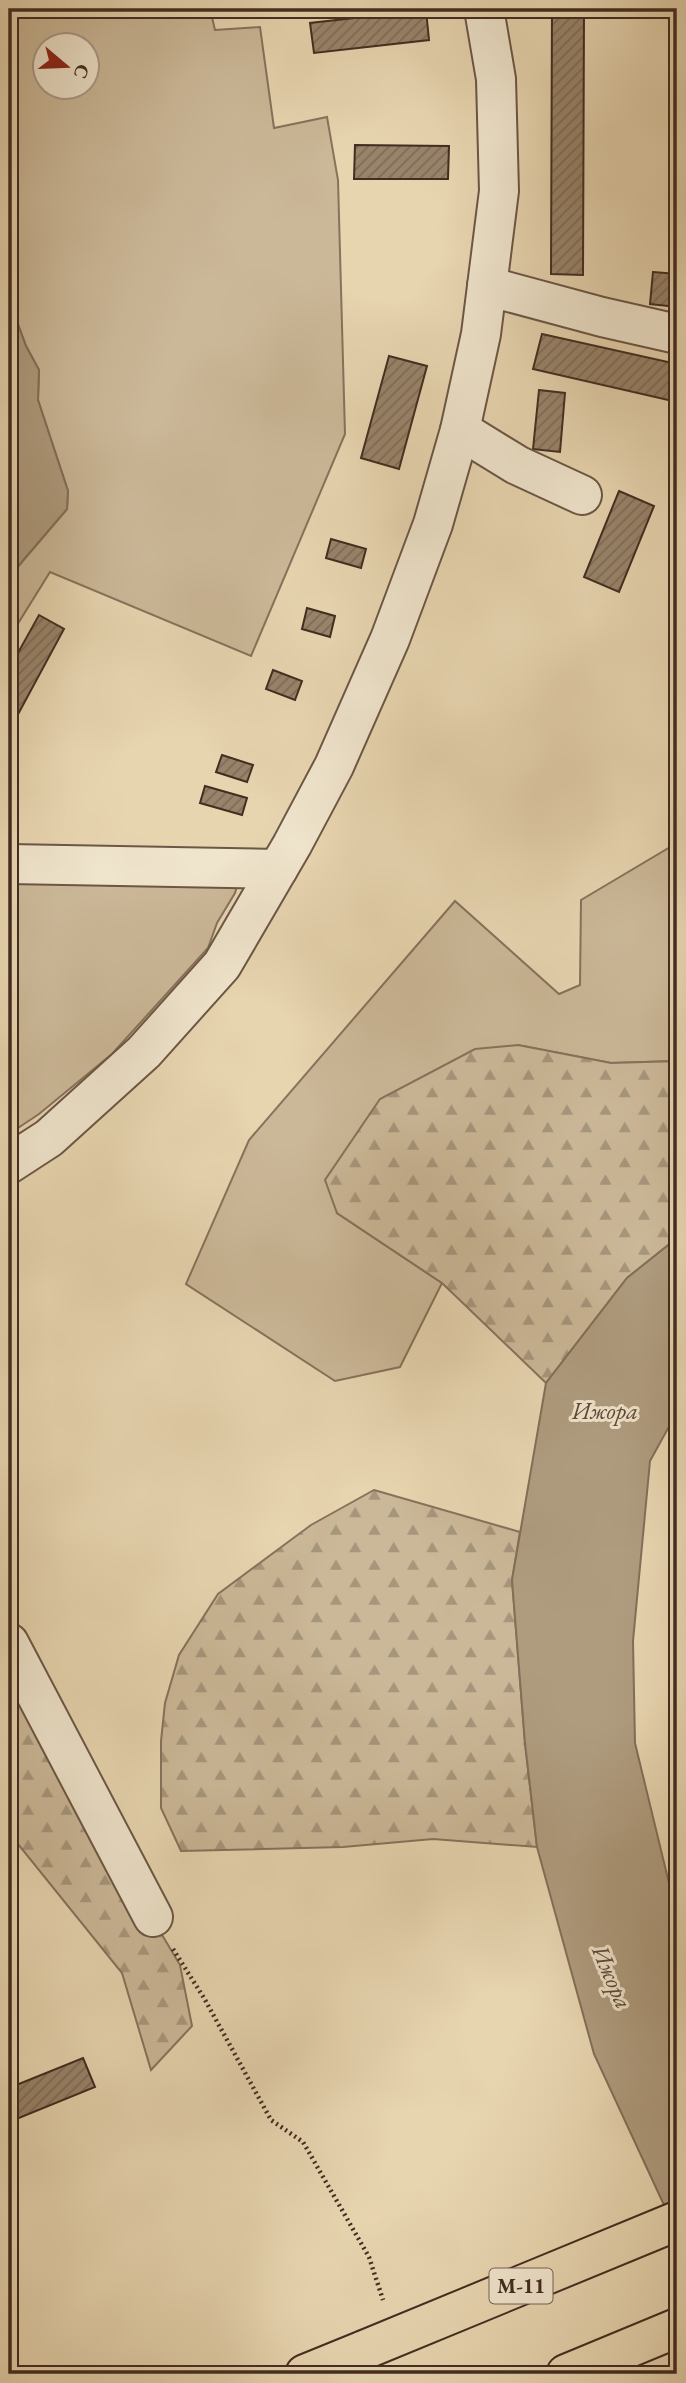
<svg xmlns="http://www.w3.org/2000/svg" width="686" height="2383" viewBox="0 0 686 2383" font-family="'EB Garamond',serif">
	<style>
		.green { fill: #cbb898; stroke: #87725c; stroke-width: 2; fill-rule: evenodd }
		.forest { fill: url(#forest-firs); stroke: #87725c; stroke-width: 2 }
		.water { fill: #af9c7f; stroke: #846f59; stroke-width: 2 }
		.building { fill: url(#building-hatch); stroke: #432c21; stroke-width: 2 }
		.lines { fill: none; stroke-linecap: round; stroke-linejoin: round }
		.minor-casing { stroke: #6c5645; stroke-width: 42 }
		.highway-casing { stroke: #432c21; stroke-width: 42 }
		.path { stroke: #432c21; stroke-width: 4.5; stroke-dasharray: 2 3.5; stroke-linecap: butt }
		.minor { stroke: #efe4cc; stroke-width: 38 }
		.highway { stroke: #e7d5b0; stroke-width: 38 }
		.highway-bridge-casing { stroke: #432c21; stroke-width: 42; stroke-linecap: butt }
		.highway-bridge { stroke: #e7d5b0; stroke-width: 38 }
		.labels { text-anchor: middle; stroke-width: 6; stroke-linejoin: round; paint-order: stroke }
		.shield { fill: #efe4cc; stroke: #776354; stroke-width: 2 }
		.shield-label { font-size: 21px; font-weight: bold; fill: #432c21 }
		.water-label { font-size: 24px; font-style: italic; fill: #5e4838; stroke: #efe4cc }
	</style>
	<defs>
		<pattern id="forest-firs" width="22" height="20" patternUnits="userSpaceOnUse" patternTransform="scale(1.75)"><rect width="22" height="20" fill="#cbb898"/><path d="M5 1l3.5 6h-7zM16 11l3.5 6h-7z" fill="#a6967c"/></pattern>
		<pattern id="building-hatch" width="6" height="6" patternUnits="userSpaceOnUse" patternTransform="scale(1.75)"><rect width="6" height="6" fill="#98846b"/><path d="M-1 1l2-2M0 6l6-6M5 7l2-2" fill="none" stroke="#7e6c58"/></pattern>
	</defs>
	<rect width="100%" height="100%" fill="#e7d5b0"/>
	<filter id="stains"><feTurbulence type="fractalNoise" baseFrequency=".00286" numOctaves="4"/><feColorMatrix values="0 0 0 0 .2 0 0 0 0 .09 0 0 0 0 .02 0 0 0 .5 -.17"/></filter>
	<radialGradient id="worn" r=".72"><stop offset=".6" stop-color="#630" stop-opacity="0"/><stop offset="1" stop-color="#630" stop-opacity=".3"/></radialGradient>
	<g class="green">
		<path d="M9 9H210L215 30 260 27 274 128 327 117 338 180 345 434 251 656 50 572 9 638V577L67 509 68 491 38 400 39 370 26 346 9 300ZM46 46H88V88H46Z"/>
		<polygon points="677,843 677,1061 611,1063 518,1045 337,1213 442,1283 400,1367 335,1381 186,1284 249,1140 455,901 559,994 580,985 581,900"/>
		<polygon points="9,874 240,876 235,893 217,923 208,948 112,1054 39,1114 9,1134"/>
	</g>
	<g class="forest">
		<polygon points="518,1045 611,1063 677,1061 677,1238 627,1278 546,1383 442,1283 337,1213 325,1180 380,1099 475,1049"/>
		<polygon points="374,1490 520,1532 512,1580 525,1743 537,1847 433,1839 343,1847 181,1851 161,1808 161,1741 165,1703 179,1655 218,1594 311,1525"/>
		<polygon points="9,1677 180,1965 192,2026 151,2070 122,1973 9,1833"/>
	</g>
	<g class="water">
		<polygon points="9,300 26,346 39,370 38,400 68,491 67,509 9,577"/>
		<polygon points="677,1238 677,1412 650,1461 633,1641 635,1743 677,1916 677,2230 664,2205 594,2054 537,1847 525,1743 512,1580 546,1383 627,1278"/>
	</g>
	<g class="building">
		<polygon points="552,9 584,9 583,275 551,274"/>
		<polygon points="426,10 429,40 314,53 310,23"/>
		<polygon points="355,145 449,146 448,179 354,179"/>
		<polygon points="653,272 677,274 677,307 650,304"/>
		<polygon points="542,334 677,364 677,402 533,369"/>
		<polygon points="389,356 427,366 399,469 361,458"/>
		<polygon points="539,390 565,393 560,452 533,449"/>
		<polygon points="619,491 654,506 619,592 584,577"/>
		<polygon points="331,539 366,549 361,568 326,558"/>
		<polygon points="307,608 335,616 330,637 302,629"/>
		<polygon points="39,615 64,629 9,731 9,669"/>
		<polygon points="273,670 302,681 295,700 266,689"/>
		<polygon points="222,755 253,765 247,782 216,772"/>
		<polygon points="205,786 247,798 242,815 200,803"/>
		<polygon points="83,2058 95,2087 9,2122 9,2088"/>
	</g>
	<g class="lines">
		<g class="minor-casing">
			<g id="minor">
				<polyline points="487,286 602,317 677,334"/>
				<polyline points="460,430 517,465 582,495"/>
				<polyline points="9,864 278,869"/>
				<polyline points="9,1164 49,1138 144,1052 222,965 292,845 334,766 390,639 433,524 460,430 481,334 499,191 496,79 484,9"/>
				<polyline points="9,1643 153,1917"/>
			</g>
		</g>
		<g class="highway-casing">
			<g id="highway">
				<polyline points="305,2374 364,2350"/>
				<polyline points="566,2374 677,2328"/>
			</g>
		</g>
		<polyline class="path" points="173,1949 204,1998 271,2120 303,2142 369,2257 383,2300"/>
		<use href="#minor" class="minor"/>
		<use href="#highway" class="highway"/>
		<g class="highway-bridge-casing">
			<polyline id="highway-bridge" points="364,2350 677,2221"/>
		</g>
		<use href="#highway-bridge" class="highway-bridge"/>
	</g>
	<g class="labels">
		<rect class="shield" x="489.5" y="2268.5" width="63" height="35" rx="5"/>
		<g class="shield-label">
			<text x="521" y="2293">М-11</text>
		</g>
		<g class="water-label">
			<text x="605" y="1419">Ижора</text>
			<text transform="translate(612 1977) rotate(67)" y="8">Ижора</text>
		</g>
	</g>
	<rect width="686" height="2383" fill="none" stroke="#e7d5b0" stroke-width="35"/>
	<rect x="10" y="10" width="665" height="2362" fill="none" stroke="#432c21" stroke-width="3.5"/>
	<rect x="18" y="18" width="651" height="2348" fill="none" stroke="#432c21" stroke-width="2"/>
	<g transform="translate(66 66) rotate(109)"><circle r="33" fill="#efe4cc" stroke="#aa9a88" stroke-width="2"/>
	<path d="M0-5L12 26L0 18L-12 26Z" fill="#8f2418"/>
	<text y="-10" font-size="19" font-weight="bold" text-anchor="middle" fill="#432c21">С</text>
	</g>
	<rect width="100%" height="100%" filter="url(#stains)"/>
	<rect width="100%" height="100%" fill="url(#worn)"/>
</svg>
